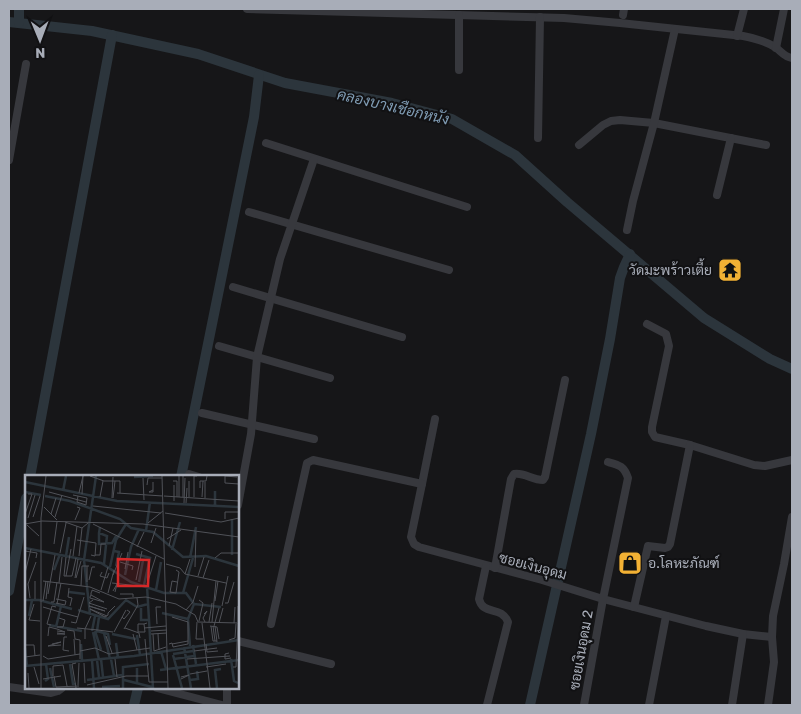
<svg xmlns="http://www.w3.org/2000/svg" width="801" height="714" viewBox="0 0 801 714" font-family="Rubik,Sarabun,sans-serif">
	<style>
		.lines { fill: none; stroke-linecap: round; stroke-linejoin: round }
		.canal { stroke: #2c353c; stroke-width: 10 }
		.minor { stroke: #37383d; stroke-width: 8 }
		.labels { text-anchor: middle; stroke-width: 4; stroke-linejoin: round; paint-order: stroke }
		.poi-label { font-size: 14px; fill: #a8adb8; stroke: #111113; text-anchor: end }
		.street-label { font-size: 14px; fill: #a8adb8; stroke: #111113 }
		.water-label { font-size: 15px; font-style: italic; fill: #7f9bb3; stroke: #111113 }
		.inset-river { fill: none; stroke: #2c353c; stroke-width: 2.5 }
		.inset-road { fill: none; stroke: #505258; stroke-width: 1 }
		.view { fill: #d62828; fill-opacity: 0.15; stroke: #d62828; stroke-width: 2.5 }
		.inset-edge { fill: none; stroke: #a8adb8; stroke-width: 2.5 }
	</style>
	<rect width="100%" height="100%" fill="#161618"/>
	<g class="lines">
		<g class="canal">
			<polyline points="9,22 92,31 198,54 285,83 392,103 452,119 515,155 567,202 704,318 770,359 792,369"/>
			<polyline points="19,23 19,9"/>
			<polyline points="30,477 112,35"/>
			<polyline points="181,477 254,117 259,75"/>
			<polyline points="9,591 26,498"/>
			<polyline points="134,705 138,688"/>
			<polyline points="530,705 591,434 610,339 620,278 624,267 630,254"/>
		</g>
		<g class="minor">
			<path d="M247 9 564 18 620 23 743 36C754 38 765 41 775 47 781 51 784 57 792 58"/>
			<polyline points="459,15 459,70"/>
			<polyline points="623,15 624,9"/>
			<polyline points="737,36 744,9"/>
			<polyline points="776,48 784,9"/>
			<polyline points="538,138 540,17"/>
			<polyline points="266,143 467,207"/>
			<polyline points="579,145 603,125 611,121 620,120 654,123 766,145"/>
			<polyline points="9,160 26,64"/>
			<polyline points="717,195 731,138"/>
			<polyline points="249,212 449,270"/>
			<polyline points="627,230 633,201 654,123 675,29"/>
			<polyline points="233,287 402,337"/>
			<polyline points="647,324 666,334 669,346 652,427 652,432 655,437 690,445 754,465 765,466 792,460"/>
			<polyline points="219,346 330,378"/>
			<polyline points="202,413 314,439"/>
			<polyline points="435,419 422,484 411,537 414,544 419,547 542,580 603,599 706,626 743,634 772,637"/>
			<polyline points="189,474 199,477"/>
			<polyline points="238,505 251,434 257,357 280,259 314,159"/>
			<path d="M486 566 479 599C483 616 501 605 508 622L487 705"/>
			<path d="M495 568 511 479 514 474C524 472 532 480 543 480L545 477 565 380"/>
			<polyline points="634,607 648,546 665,548 668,547 670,544 690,445"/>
			<polyline points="271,624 307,463 313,460 422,484"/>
			<polyline points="238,641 331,664"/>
			<polyline points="9,687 51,693 58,691 62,688"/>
			<polyline points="157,688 222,705"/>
			<polyline points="227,688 227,705"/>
			<path d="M584 705 603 599 628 478C624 466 619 465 608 462"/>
			<polyline points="649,705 666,616"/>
			<polyline points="732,705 743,634"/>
			<polyline points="768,705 774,662 772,637 773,616 784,564 792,517"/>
		</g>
	</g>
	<defs>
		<g id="temple-square" transform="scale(1.25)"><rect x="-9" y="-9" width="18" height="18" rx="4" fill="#f2b134" stroke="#111113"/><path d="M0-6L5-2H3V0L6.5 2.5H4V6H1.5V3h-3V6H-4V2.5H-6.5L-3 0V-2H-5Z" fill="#111"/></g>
		<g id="shop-square" transform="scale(1.25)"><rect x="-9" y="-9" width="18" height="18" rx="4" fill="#f2b134" stroke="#111113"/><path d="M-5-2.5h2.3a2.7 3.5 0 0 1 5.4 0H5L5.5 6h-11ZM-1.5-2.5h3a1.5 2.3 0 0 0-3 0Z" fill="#111"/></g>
	</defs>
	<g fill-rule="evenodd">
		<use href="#temple-square" x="730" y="270"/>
		<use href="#shop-square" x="630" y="563"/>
	</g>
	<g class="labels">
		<g class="poi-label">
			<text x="712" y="275">วัดมะพร้าวเตี้ย</text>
			<text x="648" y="568" text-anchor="start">อ.โลหะภัณฑ์</text>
		</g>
		<g class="street-label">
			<text transform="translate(533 566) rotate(15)" y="5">ซอยเงินอุดม</text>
			<text transform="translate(581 650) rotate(-80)" y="5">ซอยเงินอุดม 2</text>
		</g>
		<g class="water-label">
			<text transform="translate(393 107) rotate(13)" y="5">คลองบางเชือกหนัง</text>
		</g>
	</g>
	<g transform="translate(25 475)">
		<rect width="214" height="214" fill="#161618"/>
		<path class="inset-river" d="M109 2 128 1M0 7 92 26 214 32M38 16 41 1M0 17 16 20M20 21 45 26 95 44 106 53 128 57 158 82 181 81 214 91M190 32V16M207 44V80M75 52 74 58 82 61 79 89M121 56 125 27M74 58V69L87 68 91 61M0 73 76 88 106 107 139 118H161L169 129 163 144M147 75 155 47M89 76 94 77 91 91M111 79 125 83 119 110M41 81 44 62M165 83 171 52M85 92 91 65 101 49M29 95 35 79M100 100 106 72 114 54M114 107 118 85M122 111 128 213M131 115 136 87M44 117 60 119M158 118 168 83M0 125H14L47 134M169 129 196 132M116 133V145H124M53 135 83 144 101 125 112 132 123 129M137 138 163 144M65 139 59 85 71 1M4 141 7 125M74 142 72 156 83 159 85 170M163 144 165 171M24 150 57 156M31 152 36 131M67 156 70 141M70 156 76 175M68 157 74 185M79 158 85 184M87 159 111 164M112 160 115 180M91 168 93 183M56 169 57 185M168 170 171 189M159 172 166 213M0 173 2 191M136 176 141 194M148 179 168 176M148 180 157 213M76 184 78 202M86 184 89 201M149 184 169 181M206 184 209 206 213 208M67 185 69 213M72 185 74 202M45 189 48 209H51M0 191 109 181 214 165M25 193 29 212M112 193V209M135 195 214 185M62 205 97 200M99 205 127 212M165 205 173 204 172 196M20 206 23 204 21 189M77 212 95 211M98 213V192L124 189M192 213 190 195 196 194"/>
		<path class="inset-road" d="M65 1 79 6H95V18M137 1 143 213M154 1V22M212 2 200 1V8L214 9M118 3 119 25M148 6H152V22M122 10 123 3H137M175 13V6H181L182 1M128 15 124 17H128V7M24 17 61 27M54 18 58 1M92 18 138 21M57 19 58 1M48 20 62 23 61 30 52 27 53 21M139 21 214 26M75 22 78 6M158 22V1M164 22V6M169 22V1H172M177 22 178 6M87 23 88 2M88 23 90 6M180 23V7M149 26V10M159 28 160 3M161 28 162 13M68 31 136 38M19 32 32 45M140 38 196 47 214 43M0 39 7 19H3M26 39 31 23M8 42 15 21M30 42 37 20M3 43 10 20M200 44V37H214M50 45 55 33 52 32M40 47 57 53 63 48M123 48 138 36M0 49 17 46 118 49 214 62M68 49 139 84M2 50 14 61M142 64 156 55M52 65 71 68 70 81 66 80M126 68 131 53M29 69 32 47M144 71 148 53M112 72 119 57M0 76 12 78 11 83M35 78 41 48M70 80H75L76 69H81M48 81 52 51M54 81 57 53M41 82 39 101H47L51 83M190 83 196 78H214M95 87 108 91 107 95M141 89 155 93 160 99 201 108M62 91V107M170 92 171 57M100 94 103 77M151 95 154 97 151 118 145 117 147 106 152 107M77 97 75 101 82 103 84 98M0 98 6 74M160 99 165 84M88 100 97 78M41 101 46 74M173 101 179 82M50 103 53 84M51 103 56 86M178 103 184 85M64 105 67 92H70M111 105 117 76M18 106 65 112 94 124 121 122 151 129 170 140 173 147 214 148M34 108 37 82M87 108 114 111M122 109 131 81M56 111 57 91H64M44 113 43 122 47 123 45 131M76 115 83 92M88 116 92 109 90 117M83 118 89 95M23 119 30 80M95 119H108V122M66 120 79 127 65 123V122L66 120V118L67 116V115L75 118M5 123 3 109 11 87M10 124V106M21 124 23 106M68 125 64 128 82 134M174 125 178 128 174 146M18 126 21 106M190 126 193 106M26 127H29L32 107M31 128 40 130 41 126 31 124M200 128H203L209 107M9 129 4 145 15 146M32 129 36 108M197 131 203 101M18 132 38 138M161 135 168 127 173 111M80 136 64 131 80 136M38 138 53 142M179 139 182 136 178 143 180 147M82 141 65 134 80 142 83 140V138L90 131M97 142 99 144 105 137 102 135M46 147 51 148 59 122M172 147 171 164H178M184 147 187 128M187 147 191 106M213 147V131M177 148 185 213M194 148 198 133M209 148 210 132M119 149 120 157H113V149H119L122 148M132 149 131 132H136M26 150 22 149 27 131 31 132M185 151 192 152 194 164M186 151 188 166H192M188 151 190 166M189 151 194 133M190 151 192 167M32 152H38L40 145 34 143M52 153 73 155M100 153 114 158 115 163M119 153 141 151M99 154 113 130 112 123M42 155 49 156 50 164 55 165M73 155 88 157M32 156 40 157 32 154M126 156 142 155M89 157 101 135M32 159H40L32 158M108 159 112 175M126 159 142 158M128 159 129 176 141 172M133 159 134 175M23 161 24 152 32 154M81 161 87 178M42 162H39L38 175 44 176M49 164 50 180M60 164V154L66 141M120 164 124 207H143M55 165V184M204 165 210 163 211 149M27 169 36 167 23 171 36 170M144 169 147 168 148 172 163 169V147L147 142M147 169 163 166M181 169 182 177 193 176M0 170H9L10 181M55 176 70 173 84 179 125 173M169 176 192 173M204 178 200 179V184L206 183M18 181 23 184 55 179M0 182 15 180M90 184 92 202M162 184 205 181M51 188 47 189 51 213M59 188 60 208M9 192 14 209M181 192 201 189M208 192H211L213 148M3 198 4 213M165 199 182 196M28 201V191L38 190 42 211M29 201 31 212 54 211M156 202 164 200 156 204M18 204 36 201M53 210 54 188M62 210 101 201H123M16 213V43L21 1"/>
		<path class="view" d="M93 84 124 85 123 111H93Z"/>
		<rect width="214" height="214" class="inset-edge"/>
	</g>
	<rect width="801" height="714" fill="none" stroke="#a8adb8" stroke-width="20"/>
	<g transform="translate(40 40) rotate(179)" stroke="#111113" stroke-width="4" paint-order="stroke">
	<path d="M0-4L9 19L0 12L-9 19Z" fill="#a8adb8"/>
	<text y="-8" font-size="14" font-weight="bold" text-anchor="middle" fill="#a8adb8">N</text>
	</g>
</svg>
